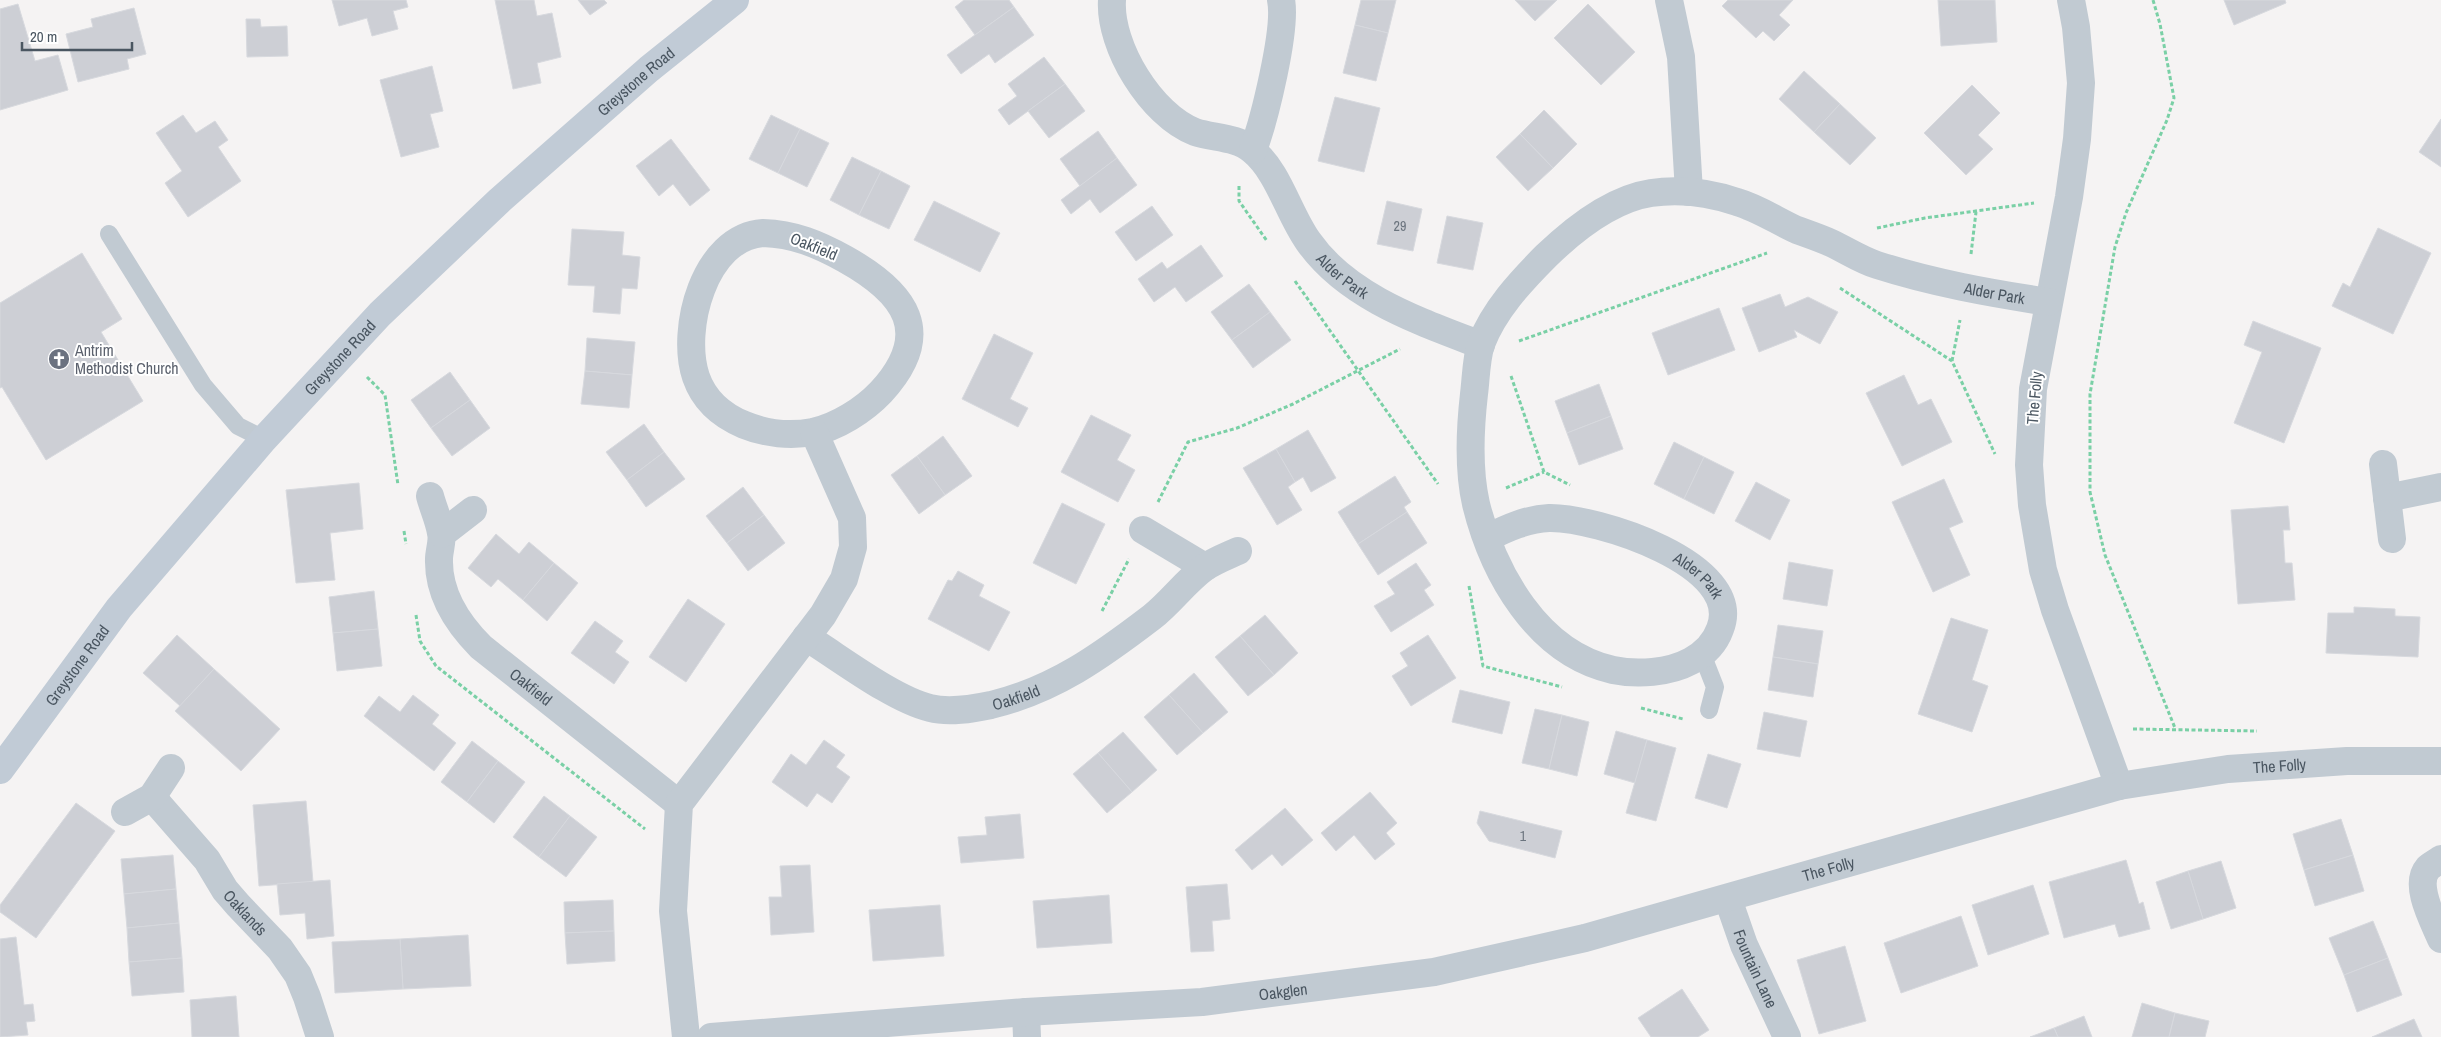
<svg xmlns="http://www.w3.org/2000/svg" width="2441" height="1037" viewBox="0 0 2441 1037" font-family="'Archivo Narrow',sans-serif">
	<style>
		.building { fill: #cdcfd5; stroke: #d7d9de }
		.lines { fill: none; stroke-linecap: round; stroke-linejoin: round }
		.path { stroke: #7ad0a6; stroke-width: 3; stroke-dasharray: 4 2.5; stroke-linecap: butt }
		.service { stroke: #c1cad2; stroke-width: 18 }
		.minor { stroke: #c1cad2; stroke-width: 28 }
		.secondary { stroke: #c1cbd6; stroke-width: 28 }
		.labels { text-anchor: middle; stroke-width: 4; stroke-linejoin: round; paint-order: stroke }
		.number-label { font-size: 14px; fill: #6b747e }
		.street-label { font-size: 16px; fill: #4a5661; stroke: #fff }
		.worship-label { font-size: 16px; fill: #5b616d; stroke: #fff; text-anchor: start }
	</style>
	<rect width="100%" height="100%" fill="#f5f3f3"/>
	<g class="building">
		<polygon points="332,0 406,0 408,7 393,11 398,29 372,36 367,18 339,26"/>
		<polygon points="495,0 534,0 537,16 552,13 561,57 537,63 541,83 513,89"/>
		<polygon points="578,0 604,0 607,3 590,15"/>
		<polygon points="964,0 1009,0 1014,7 975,35 955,7"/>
		<polygon points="1361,0 1396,0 1388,33 1355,25"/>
		<polygon points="1515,0 1557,0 1535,21"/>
		<polygon points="1728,0 1793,0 1779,15 1790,25 1774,41 1763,31 1756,38 1722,6"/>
		<polygon points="1938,0 1995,0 1997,42 1941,46"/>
		<polygon points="2224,0 2285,0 2286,3 2234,25"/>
		<polygon points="18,4 35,61 58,55 68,90 0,110 0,9"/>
		<polygon points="1588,4 1635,52 1601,85 1554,38"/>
		<polygon points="1014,7 1034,35 995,63 989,54 961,74 947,55"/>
		<polygon points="134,8 146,54 127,59 129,69 78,82 66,34 93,27 91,19"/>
		<polygon points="246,19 260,19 261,27 287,26 288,56 247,57"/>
		<polygon points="1355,25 1388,33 1376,81 1343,73"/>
		<polygon points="1044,57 1065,84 1009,125 998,110 1017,96 1008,84"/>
		<polygon points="432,66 443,111 430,114 439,147 401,157 380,80"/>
		<polygon points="1804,71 1840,104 1814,132 1779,99"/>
		<polygon points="1065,84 1085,111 1049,138 1028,111"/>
		<polygon points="1972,85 2000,113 1978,135 1993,149 1966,175 1924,133"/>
		<polygon points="1335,97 1380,108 1364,172 1318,161"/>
		<polygon points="1840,104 1876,138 1850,165 1814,132"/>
		<polygon points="1544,110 1577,144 1553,168 1520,134"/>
		<polygon points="183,115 196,133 215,121 228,140 218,147 241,181 188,217 165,183 182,171 156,133"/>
		<polygon points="771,115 800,129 778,173 749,159"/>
		<polygon points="2441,119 2441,167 2419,152"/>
		<polygon points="800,129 829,143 807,187 778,173"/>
		<polygon points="1098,131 1117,158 1080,186 1060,159"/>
		<polygon points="1520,134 1553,168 1528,191 1496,157"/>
		<polygon points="671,139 710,190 690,206 673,184 659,196 636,166"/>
		<polygon points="852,157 881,171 859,215 830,200"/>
		<polygon points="1117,158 1137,185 1100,213 1090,199 1071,214 1061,200"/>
		<polygon points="881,171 910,186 889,229 859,215"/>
		<polygon points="934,201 1000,233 980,272 914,240"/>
		<polygon points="1387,201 1422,209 1413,251 1377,244"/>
		<polygon points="1152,206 1173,235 1136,261 1115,232"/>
		<polygon points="1447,216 1483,223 1473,270 1437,263"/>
		<polygon points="2378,228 2431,253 2393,334 2332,306 2343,283 2350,287"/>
		<polygon points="572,229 624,232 622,255 640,257 637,289 622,288 620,314 593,312 595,286 568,285"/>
		<polygon points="1201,245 1223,276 1186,302 1175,287 1154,302 1138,279 1162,262 1167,269"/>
		<polygon points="82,253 122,319 101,332 143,401 46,460 2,387 0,388 0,303"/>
		<polygon points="1249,284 1270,312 1232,340 1211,312"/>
		<polygon points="1780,294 1785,307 1808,297 1838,312 1820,344 1794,330 1797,337 1759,352 1742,308"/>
		<polygon points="1719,308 1735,350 1668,375 1652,333"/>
		<polygon points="1270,312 1291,340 1253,368 1232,340"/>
		<polygon points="2253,321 2321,348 2284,443 2234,423 2262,352 2244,345"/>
		<polygon points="994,334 1033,353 1010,399 1028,408 1018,427 962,399"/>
		<polygon points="587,338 635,342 632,375 585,371"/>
		<polygon points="585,371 632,375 629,408 581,404"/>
		<polygon points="450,372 470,400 431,428 411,400"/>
		<polygon points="1904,375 1918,405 1931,399 1952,442 1902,466 1866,393"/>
		<polygon points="1599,384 1611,416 1567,433 1555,401"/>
		<polygon points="470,400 490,428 452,456 431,428"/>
		<polygon points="1091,415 1131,435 1117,460 1135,470 1118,502 1061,472"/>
		<polygon points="1611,416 1623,449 1579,465 1567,433"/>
		<polygon points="644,424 664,452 627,480 606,452"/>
		<polygon points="1308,430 1336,478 1311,492 1303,477 1295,482 1276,449"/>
		<polygon points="943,436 972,476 945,495 917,456"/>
		<polygon points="1674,442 1704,457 1684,499 1654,484"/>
		<polygon points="1276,449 1295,482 1288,487 1302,510 1277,525 1243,468"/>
		<polygon points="664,452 685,479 646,507 627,480"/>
		<polygon points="917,456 945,495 919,514 891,475"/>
		<polygon points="1704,457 1734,472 1714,514 1684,499"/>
		<polygon points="1395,476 1411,502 1404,507 1407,512 1358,544 1338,512"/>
		<polygon points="1944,479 1963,522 1949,528 1970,575 1933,592 1892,502"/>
		<polygon points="1756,482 1790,500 1770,540 1735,521"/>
		<polygon points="359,483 363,529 330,533 335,580 296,583 286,490"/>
		<polygon points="743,487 764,515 727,543 706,516"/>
		<polygon points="1062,503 1105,524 1076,584 1033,563"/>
		<polygon points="2288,506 2290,530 2283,530 2285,563 2292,563 2295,600 2238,604 2231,510"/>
		<polygon points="1407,512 1427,543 1378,575 1358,544"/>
		<polygon points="764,515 785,543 748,571 727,543"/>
		<polygon points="496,534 519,554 529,542 554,563 523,600 498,579 491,587 468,568"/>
		<polygon points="1789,562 1833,570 1827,606 1783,599"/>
		<polygon points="554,563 578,583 547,621 523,600"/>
		<polygon points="1416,563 1431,585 1424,590 1434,605 1391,632 1374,606 1395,594 1387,582"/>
		<polygon points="958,571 984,585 979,596 1010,612 989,651 928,619 948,580 952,581"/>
		<polygon points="374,591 378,629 333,633 329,597"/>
		<polygon points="688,599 725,624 686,682 649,657"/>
		<polygon points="2354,607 2395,609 2395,616 2420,617 2418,657 2326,653 2328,613 2354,613"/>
		<polygon points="1265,615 1298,653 1274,675 1240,636"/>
		<polygon points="1951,618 1988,630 1972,680 1988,686 1972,732 1918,714"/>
		<polygon points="595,621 623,641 615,652 629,662 614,684 571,653"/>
		<polygon points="1778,625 1823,631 1818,664 1773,657"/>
		<polygon points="378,629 382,666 337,671 333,633"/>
		<polygon points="177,635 214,669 180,706 143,673"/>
		<polygon points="1428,635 1456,678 1411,706 1392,676 1408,666 1400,653"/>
		<polygon points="1240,636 1274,675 1248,696 1215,657"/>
		<polygon points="1773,657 1818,664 1813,697 1768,690"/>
		<polygon points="214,669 280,729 241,771 175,711"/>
		<polygon points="1194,673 1228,712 1203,733 1169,695"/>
		<polygon points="1460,690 1510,702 1502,734 1452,722"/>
		<polygon points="413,695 439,715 432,724 456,743 434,771 364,716 379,696 400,712"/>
		<polygon points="1169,695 1203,733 1177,755 1144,717"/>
		<polygon points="1535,709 1562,715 1549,769 1522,763"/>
		<polygon points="1764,712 1807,721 1800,757 1757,749"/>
		<polygon points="1562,715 1589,722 1577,776 1549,769"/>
		<polygon points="1616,731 1647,740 1635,783 1604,774"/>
		<polygon points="1123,732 1157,770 1132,792 1098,753"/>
		<polygon points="824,740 845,755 836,767 850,777 832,803 817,793 807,807 772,782 791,754 806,765"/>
		<polygon points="1647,740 1676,748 1656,821 1626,813"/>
		<polygon points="472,741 498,761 467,802 441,782"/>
		<polygon points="1098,753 1132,792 1107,813 1073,774"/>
		<polygon points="1708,754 1741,764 1727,808 1695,798"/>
		<polygon points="498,761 525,782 494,823 467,802"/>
		<polygon points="1370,792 1397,823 1386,833 1395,844 1375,860 1354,835 1336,851 1321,833"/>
		<polygon points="544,796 570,816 539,857 513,837"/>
		<polygon points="306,801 313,882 259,886 253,805"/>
		<polygon points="76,803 115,831 36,938 0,912 0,905"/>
		<polygon points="1285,808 1313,840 1282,866 1272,854 1252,870 1235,850"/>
		<polygon points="1480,811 1562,831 1555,858 1489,841 1477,823"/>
		<polygon points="1020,814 1024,858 961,863 958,837 987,835 985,817"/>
		<polygon points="570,816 597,837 566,877 539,857"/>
		<polygon points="2341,819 2353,855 2304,870 2293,834"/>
		<polygon points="173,855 176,889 124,894 121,859"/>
		<polygon points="2353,855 2364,891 2315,906 2304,870"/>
		<polygon points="2126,860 2139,904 2143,902 2150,929 2119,937 2115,924 2064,938 2049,882"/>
		<polygon points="2221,861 2236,908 2203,919 2188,871"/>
		<polygon points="810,865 814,932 771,935 769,897 782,897 780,866"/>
		<polygon points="2188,871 2203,919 2171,929 2156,882"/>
		<polygon points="330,880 334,936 307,939 305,913 280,915 277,884"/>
		<polygon points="1227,884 1230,919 1212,921 1214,951 1191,952 1186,887"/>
		<polygon points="2033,885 2049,934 1988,955 1972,905"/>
		<polygon points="176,889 179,923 127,928 124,894"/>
		<polygon points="1109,895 1112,943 1037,948 1033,901"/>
		<polygon points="613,900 614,931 565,933 564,902"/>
		<polygon points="940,905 944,956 873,961 869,910"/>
		<polygon points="1961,916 1978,966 1901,993 1884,943"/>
		<polygon points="2373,921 2388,958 2344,975 2329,938"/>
		<polygon points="179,923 182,958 129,962 127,928"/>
		<polygon points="614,931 615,961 567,964 565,933"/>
		<polygon points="468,935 471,986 403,989 400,939"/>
		<polygon points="16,937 24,1005 33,1004 35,1021 26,1022 28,1035 0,1037 0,939"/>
		<polygon points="400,939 403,989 335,993 332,942"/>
		<polygon points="1845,946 1866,1021 1819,1034 1797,960"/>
		<polygon points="182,958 184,992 132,996 129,962"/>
		<polygon points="2388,958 2402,995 2357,1012 2344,975"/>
		<polygon points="1682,989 1709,1030 1698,1037 1651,1037 1638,1018"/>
		<polygon points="236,996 239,1037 192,1037 190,1000"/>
		<polygon points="2142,1003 2175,1013 2169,1037 2132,1037"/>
		<polygon points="2175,1013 2209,1021 2205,1037 2169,1037"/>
		<polygon points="2084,1016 2092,1037 2058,1037 2054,1028"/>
		<polygon points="2414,1019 2422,1037 2372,1037"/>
		<polygon points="2054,1028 2058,1037 2030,1037"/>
	</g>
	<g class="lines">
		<g class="path">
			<polyline points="2153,0 2160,24 2174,98 2167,120 2126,213 2115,247 2090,394 2090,492 2105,555 2175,728"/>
			<polyline points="1239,186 1239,201 1267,241"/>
			<polyline points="1877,228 1925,218 2034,203"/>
			<polyline points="1971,254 1976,212"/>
			<polyline points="1295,281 1438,484"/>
			<polyline points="1840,288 1952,361 1995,454"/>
			<polyline points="1519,341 1767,253"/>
			<polyline points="1952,361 1960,320"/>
			<polyline points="1511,376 1544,472 1570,485"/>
			<polyline points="367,377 385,395 398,485"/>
			<polyline points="1506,488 1544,472"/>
			<polyline points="1158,502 1188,442 1237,428 1293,404 1400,349"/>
			<polyline points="404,531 406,544"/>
			<polyline points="1469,586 1483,666 1562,687"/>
			<polyline points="1102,611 1129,559"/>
			<polyline points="416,615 420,641 436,666 645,829"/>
			<polyline points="1641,708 1683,719"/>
			<polyline points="2133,729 2257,731"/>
		</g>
		<g class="service">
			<polyline points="109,234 203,385 238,426 264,439"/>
			<polyline points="1702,654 1715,687 1709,710"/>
		</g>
		<g class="minor">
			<path id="s1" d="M1112 0C1109 46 1151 115 1195 132 1213 138 1237 137 1252 150 1279 172 1288 213 1308 241 1347 297 1419 321 1481 345"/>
			<polyline points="1669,0 1681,57 1689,192"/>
			<polyline points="2071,0 2076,27 2081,83 2077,139 2069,197 2033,389 2029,465 2032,505 2043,570 2055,610 2119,786"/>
			<path d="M1253 150C1264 121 1287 29 1281 0"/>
			<path d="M763 233C794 234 818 244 845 259 906 293 935 333 881 392 864 410 837 427 813 432 769 440 712 423 696 377 680 330 704 237 763 233Z"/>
			<polyline points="2383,464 2392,539"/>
			<path id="s2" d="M430 496C433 508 439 520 441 533 443 541 439 551 439 559 438 594 458 624 481 647L679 804"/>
			<polyline points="2387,498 2441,487"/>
			<polyline points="1143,530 1205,567"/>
			<polyline points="442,534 473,510"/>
			<path id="s3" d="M1487 538C1507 528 1527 519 1549 518 1595 517 1746 564 1720 629 1715 643 1704 654 1691 661 1669 673 1637 675 1613 670 1537 653 1493 573 1476 504 1468 469 1470 429 1474 394 1476 379 1476 359 1481 344 1494 310 1521 281 1546 256 1574 229 1611 199 1651 193 1679 189 1710 193 1737 202 1758 208 1777 221 1797 230 1808 234 1820 238 1831 243 1846 250 1861 260 1877 265 1933 283 1990 293 2048 302"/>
			<path id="s4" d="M806 637C840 658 893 699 930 708 949 713 972 709 991 705 1054 690 1101 656 1152 617 1171 602 1185 582 1204 568 1214 561 1227 556 1238 551"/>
			<path id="s5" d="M152 797 207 860 225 890 238 905 280 949 298 975 307 997 320 1037"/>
			<polyline points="125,812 152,797 171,768"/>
			<path d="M2441 859C2437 862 2431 865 2428 868 2413 885 2434 922 2441 939"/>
			<path id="s6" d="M1728 899 1744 945 1787 1037"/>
			<polyline points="1026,1012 1027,1037"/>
			<polyline points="686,1037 673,911 679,804 823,615 844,579 853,547 852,518 814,432"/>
			<path id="s7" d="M711 1037 1026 1012 1202 1002 1434 972 1585 938 2119 786 2228 769 2347 761H2441"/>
		</g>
		<path class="secondary" id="s8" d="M0 770 119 608 264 439 380 314 500 200 649 69 735 0"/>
	</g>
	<defs>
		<g id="church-disc" transform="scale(1.125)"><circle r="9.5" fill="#6b7280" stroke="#fff"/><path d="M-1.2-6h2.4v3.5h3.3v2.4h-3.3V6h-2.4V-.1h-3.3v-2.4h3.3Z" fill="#fff"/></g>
	</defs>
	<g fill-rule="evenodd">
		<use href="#church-disc" x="59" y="359"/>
	</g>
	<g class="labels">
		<g class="number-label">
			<text x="1400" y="231">29</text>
			<text x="1523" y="841">1</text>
		</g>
		<g class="street-label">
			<text dy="6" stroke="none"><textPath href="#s8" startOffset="940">Greystone Road</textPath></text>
			<text transform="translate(814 246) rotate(22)" y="6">Oakfield</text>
			<text dy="6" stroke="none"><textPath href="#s1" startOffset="381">Alder Park</textPath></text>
			<text dy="6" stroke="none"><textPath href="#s3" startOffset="1400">Alder Park</textPath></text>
			<text dy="6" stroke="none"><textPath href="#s8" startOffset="535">Greystone Road</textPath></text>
			<text transform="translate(2034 398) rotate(-85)" y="6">The Folly</text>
			<text dy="6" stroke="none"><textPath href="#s3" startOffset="229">Alder Park</textPath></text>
			<text dy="6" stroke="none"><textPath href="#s8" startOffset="130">Greystone Road</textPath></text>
			<text dy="6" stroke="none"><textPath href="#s2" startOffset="229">Oakfield</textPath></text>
			<text dy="6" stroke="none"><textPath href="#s4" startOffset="231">Oakfield</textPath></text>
			<text dy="6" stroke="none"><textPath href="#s7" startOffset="1598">The Folly</textPath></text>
			<text dy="6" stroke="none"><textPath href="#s7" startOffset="1134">The Folly</textPath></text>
			<text dy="6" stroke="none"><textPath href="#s5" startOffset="149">Oaklands</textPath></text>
			<text dy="6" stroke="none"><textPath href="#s6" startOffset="75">Fountain Lane</textPath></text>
			<text dy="6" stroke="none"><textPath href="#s7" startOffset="574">Oakglen</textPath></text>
		</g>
		<g class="worship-label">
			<text x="75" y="356">Antrim<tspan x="75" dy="18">Methodist Church</tspan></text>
		</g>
	</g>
	<path d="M22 42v8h110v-8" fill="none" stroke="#4a5661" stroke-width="2.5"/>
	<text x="30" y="42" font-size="15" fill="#4a5661" stroke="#ffffff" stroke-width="4" paint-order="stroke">20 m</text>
</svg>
